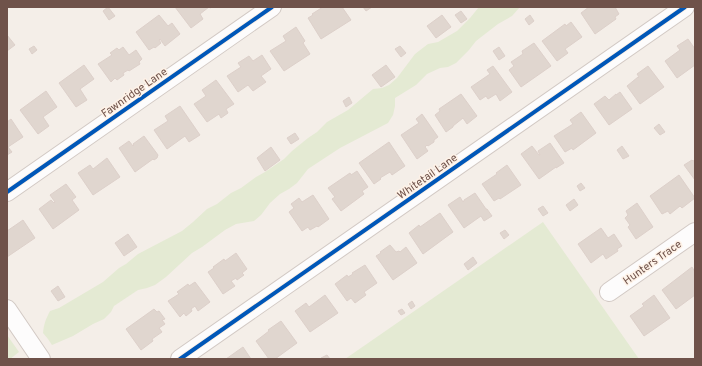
<svg xmlns="http://www.w3.org/2000/svg" width="702" height="366" viewBox="0 0 702 366" font-family="Overpass,sans-serif">
	<style>
		.green { fill: #e4ead3 }
		.building { fill: #e0d6cf; stroke: #ddd0ca }
		.lines { fill: none; stroke-linecap: round; stroke-linejoin: round }
		.minor-casing { stroke: #d2c9c4; stroke-width: 20 }
		.minor { stroke: #fdfcfc; stroke-width: 18 }
		.cycleway-casing { stroke: #fef2e7; stroke-width: 6 }
		.cycleway { stroke: #0057b8; stroke-width: 4 }
		.labels { text-anchor: middle; stroke-width: 3; stroke-linejoin: round; paint-order: stroke }
		.street-label { font-size: 11px; fill: #6f524a; stroke: #fef2e7 }
	</style>
	<rect width="100%" height="100%" fill="#f4eee8"/>
	<g class="green">
		<path d="M479 7H520L512 16 498 24 476 41 469 50 456 63 448 67 440 68 427 74 416 85 395 98V106L393 115 388 123 340 148 308 169 297 183 289 189 280 194 270 203 261 215 254 221 236 224 225 230 202 247 192 253 166 277 155 285 147 288 138 290 114 306 111 312 104 319 93 324 73 336 52 345 48 339 43 333C44 323 46 319 50 311L59 308 103 282 119 268 126 264 138 254 182 231 193 222 207 209 217 204 231 193 241 188 256 177 265 172 284 159 292 151 308 138 317 132 327 122 348 110 373 89 382 88 389 85 397 78 415 54 428 44 438 42 457 31 470 18Z"/>
		<polygon points="543,222 639,359 345,359"/>
		<polygon points="7,335 19,352 10,359 7,359"/>
	</g>
	<g class="building">
		<polygon points="108,7 115,16 109,20 103,11"/>
		<polygon points="175,7 212,7 210,8 209,7 200,14 203,19 191,28"/>
		<polygon points="323,7 342,7 351,20 321,39 308,18 313,15 312,14"/>
		<polygon points="363,7 372,7 366,11"/>
		<polygon points="589,7 615,7 619,14 615,17 616,19 595,34 581,13"/>
		<polygon points="461,11 467,19 461,23 455,15"/>
		<polygon points="159,15 168,26 172,23 180,34 165,46 160,39 159,40 161,43 155,48 154,47 149,50 136,32"/>
		<polygon points="442,15 451,27 436,38 427,26"/>
		<polygon points="530,15 534,21 529,25 525,19"/>
		<polygon points="571,22 582,37 565,49 568,53 557,61 542,41 565,24 566,26"/>
		<polygon points="296,27 305,41 303,43 310,54 284,71 270,51 286,41 283,36"/>
		<polygon points="7,35 15,45 7,51"/>
		<polygon points="688,39 695,49 695,65 677,78 665,61 680,50 677,46"/>
		<polygon points="534,43 551,66 521,87 509,70 514,66 511,62 523,54 522,51"/>
		<polygon points="34,46 37,50 32,54 29,49"/>
		<polygon points="400,46 406,53 401,57 395,49"/>
		<polygon points="123,47 129,55 136,50 142,59 139,62 140,64 129,71 128,70 123,73 124,75 117,80 115,78 111,82 98,64 112,55 110,53 117,48 119,50"/>
		<polygon points="499,47 505,56 499,60 493,51"/>
		<polygon points="262,55 271,69 261,76 266,82 253,91 248,85 238,92 227,76 241,67 238,63 249,56 253,61"/>
		<polygon points="84,65 94,79 80,89 87,100 76,107 59,83"/>
		<polygon points="386,65 395,77 381,87 372,75"/>
		<polygon points="493,66 512,92 500,101 496,94 488,99 486,96 480,100 471,87 490,74 487,70"/>
		<polygon points="648,66 664,87 640,104 627,86 638,77 638,78 639,77 637,74"/>
		<polygon points="216,80 234,104 226,109 228,113 221,118 219,114 207,122 194,104 206,96 202,90"/>
		<polygon points="46,91 57,107 43,117 49,126 38,134 20,110"/>
		<polygon points="620,92 632,109 609,125 594,104 605,96 609,100 616,94 616,95"/>
		<polygon points="461,94 477,116 467,124 463,118 453,126 453,127 446,132 435,115 440,111 439,109"/>
		<polygon points="349,97 352,103 346,107 343,101"/>
		<polygon points="180,106 200,135 189,142 185,136 167,149 154,130 168,121 165,116"/>
		<polygon points="581,112 596,133 573,150 572,148 565,152 554,136 573,124 570,120"/>
		<polygon points="422,114 438,137 434,140 434,142 428,146 427,145 425,147 428,151 417,159 401,135 419,123 416,119"/>
		<polygon points="11,119 23,137 8,147 12,152 7,155 7,122"/>
		<polygon points="659,124 665,132 660,135 654,128"/>
		<polygon points="295,133 299,139 291,144 287,138"/>
		<polygon points="144,136 158,155 157,158 154,160 153,159 135,172 119,148 129,141 133,146 134,145 133,144"/>
		<polygon points="389,142 405,166 392,175 390,172 380,178 381,179 374,184 359,163"/>
		<polygon points="550,143 564,163 556,168 556,167 539,179 521,154 532,146 539,155 540,155 538,151"/>
		<polygon points="622,146 629,156 623,159 617,150"/>
		<polygon points="271,147 280,160 265,171 257,158"/>
		<polygon points="107,158 120,177 93,195 78,173 90,165 93,169"/>
		<polygon points="692,160 693,161 695,160 695,180 684,165"/>
		<polygon points="507,165 521,185 500,199 499,198 494,201 482,184 497,174 496,173"/>
		<polygon points="357,171 368,187 362,191 364,194 341,211 332,199 335,197 328,188 350,173 351,175"/>
		<polygon points="679,175 695,198 682,208 680,206 670,214 668,211 662,214 650,196"/>
		<polygon points="581,183 585,188 580,191 577,186"/>
		<polygon points="66,184 76,197 72,200 79,210 53,229 39,209 51,200 54,203 55,202 50,195"/>
		<polygon points="475,193 486,209 487,209 492,216 484,221 481,216 464,228 448,205 460,197 463,202 464,201 464,200"/>
		<polygon points="313,195 329,219 318,227 317,226 310,230 308,227 302,231 289,212 294,208 291,204 299,198 302,202"/>
		<polygon points="574,199 578,205 570,211 566,205"/>
		<polygon points="637,203 653,227 636,239 628,227 630,225 625,218 628,215 626,211"/>
		<polygon points="543,206 548,213 543,216 538,209"/>
		<polygon points="440,213 453,232 423,254 409,233 419,225 420,227"/>
		<polygon points="23,220 35,238 7,257 7,231"/>
		<polygon points="601,228 608,238 614,234 622,246 617,249 618,251 606,259 603,254 591,263 578,244"/>
		<polygon points="505,230 509,235 504,239 500,233"/>
		<polygon points="128,234 137,247 124,256 115,243"/>
		<polygon points="390,245 396,252 399,251 400,252 406,247 417,263 393,280 376,256 381,253 380,252"/>
		<polygon points="236,253 247,269 242,273 244,275 237,280 236,278 231,281 235,286 223,294 208,272 214,268 213,267 224,259 225,261"/>
		<polygon points="473,257 477,263 468,270 464,264"/>
		<polygon points="365,265 377,283 364,292 366,295 355,303 351,298 347,301 335,284 347,275 348,277 353,274 352,273"/>
		<polygon points="692,267 695,272 695,295 676,309 662,290"/>
		<polygon points="195,282 210,302 198,311 195,306 191,309 192,311 186,316 184,313 180,317 168,301 179,294 177,292 188,284 189,286"/>
		<polygon points="58,286 65,297 58,301 51,291"/>
		<polygon points="325,295 338,313 310,332 295,311 306,303 309,307"/>
		<polygon points="654,295 670,318 644,336 630,316 644,306 642,304"/>
		<polygon points="412,301 415,306 411,309 408,304"/>
		<polygon points="154,309 157,312 159,311 165,319 162,320 165,324 159,328 162,332 152,339 153,341 141,350 126,329"/>
		<polygon points="402,309 405,313 401,315 398,311"/>
		<polygon points="281,321 297,343 275,359 269,359 256,341 269,331 268,330"/>
		<polygon points="243,347 251,359 226,359"/>
		<polygon points="327,355 330,359 322,359 321,358"/>
	</g>
	<g class="lines">
		<g class="minor-casing">
			<g id="minor">
				<polyline points="7,192 272,7"/>
				<polyline points="609,292 695,232"/>
				<polyline points="7,309 41,359"/>
				<polyline points="180,359 685,7"/>
			</g>
		</g>
		<use href="#minor" class="minor"/>
		<g class="cycleway-casing">
			<g id="cycleway">
				<polyline points="7,192 272,7"/>
				<polyline points="180,359 685,7"/>
			</g>
		</g>
		<use href="#cycleway" class="cycleway"/>
	</g>
	<g class="labels">
		<g class="street-label">
			<text transform="translate(134 92) rotate(-35)" y="4">Fawnridge Lane</text>
			<text transform="translate(427 176) rotate(-35)" y="4">Whitetail Lane</text>
			<text transform="translate(652 262) rotate(-35)" y="4">Hunters Trace</text>
		</g>
	</g>
	<rect width="702" height="366" fill="none" stroke="#6f524a" stroke-width="16"/>
</svg>
